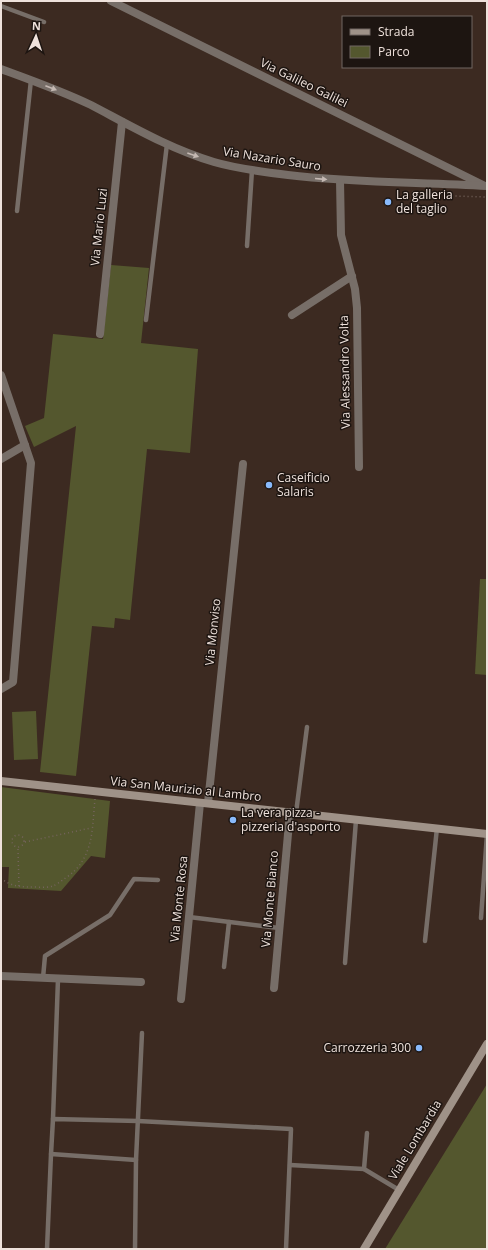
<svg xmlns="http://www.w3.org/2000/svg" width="488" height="1250" viewBox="0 0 488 1250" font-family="'Open Sans',sans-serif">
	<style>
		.green { fill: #54572e }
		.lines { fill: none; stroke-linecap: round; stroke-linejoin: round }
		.path { stroke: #74645c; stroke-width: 1.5; stroke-dasharray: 1 3; stroke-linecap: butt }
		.service { stroke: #776e68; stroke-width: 4.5 }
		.minor { stroke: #776e68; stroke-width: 8 }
		.secondary { stroke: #9f9288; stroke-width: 8 }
		.oneway { fill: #c5b9b3 }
		.poi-dot { fill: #89bafc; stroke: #1d1511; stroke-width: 1.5 }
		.labels { text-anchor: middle; stroke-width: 3; stroke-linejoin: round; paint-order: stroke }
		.street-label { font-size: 12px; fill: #efe2dc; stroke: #1d1511 }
		.poi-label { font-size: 12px; fill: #efe2dc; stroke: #1d1511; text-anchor: start }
	</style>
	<rect width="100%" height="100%" fill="#3c2a21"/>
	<g class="green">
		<polygon points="111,265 149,268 141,343 198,349 190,453 147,449 130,620 115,618 114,628 92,626 76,776 40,772 76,426 34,447 25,426 44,418 53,334 103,339"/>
		<polygon points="480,579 487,579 487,675 475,674"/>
		<polygon points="36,711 38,759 14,760 12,712"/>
		<polygon points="1,787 110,801 105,858 91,856 61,891 8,888 9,867 1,867"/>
		<polygon points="487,1084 487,1249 385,1249"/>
	</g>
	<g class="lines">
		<g class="path">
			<polyline points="412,192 422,195 487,197"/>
			<circle cx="18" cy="841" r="6"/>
			<polyline points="25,842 91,828"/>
			<polyline points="18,849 19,887"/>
			<path d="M1 878C11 887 22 887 36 887 52 888 53 887 67 877 94 858 92 829 95 799"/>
		</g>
		<g class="service">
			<polyline points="1,6 44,22"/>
			<polyline points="17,211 31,80"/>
			<polyline points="247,246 252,170"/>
			<polyline points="146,320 167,144"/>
			<polyline points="296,813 307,727"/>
			<polyline points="189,917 279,928"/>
			<polyline points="481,918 487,834"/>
			<polyline points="425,941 437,828"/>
			<polyline points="345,963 356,820"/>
			<polyline points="224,967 229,922"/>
			<polyline points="43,978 45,956 110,915 134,879 158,880"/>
			<polyline points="53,1119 58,979"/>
			<polyline points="367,1133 364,1169 399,1190"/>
			<polyline points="51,1154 53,1119 138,1121 291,1129 286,1249"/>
			<polyline points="290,1165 364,1169"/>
			<polyline points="47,1249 51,1154 136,1160"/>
			<polyline points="135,1249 136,1160 142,1033"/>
		</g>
		<g class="minor">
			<polyline points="111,1 483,185"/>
			<path d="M1 69C31 80 62 91 91 105 131 126 170 149 214 162 238 169 263 172 288 175 354 183 421 182 487 186"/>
			<polyline points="340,180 341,235 355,289 357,308 359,467"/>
			<polyline points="292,315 352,276"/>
			<polyline points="100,334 122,122"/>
			<polyline points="1,375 31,463 13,682 1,689"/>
			<polyline points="1,459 25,445"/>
			<polyline points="208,803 243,464"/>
			<polyline points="1,976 141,982"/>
			<polyline points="274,988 290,812"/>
			<polyline points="181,999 200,803"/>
		</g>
		<g class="secondary">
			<polyline points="1,781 487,834"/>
			<polyline points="364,1249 487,1044"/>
		</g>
	</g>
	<defs><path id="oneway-solid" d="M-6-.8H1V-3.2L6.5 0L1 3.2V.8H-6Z"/></defs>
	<g class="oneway">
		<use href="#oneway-solid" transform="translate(51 88) rotate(21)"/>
		<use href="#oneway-solid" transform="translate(193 155) rotate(19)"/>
		<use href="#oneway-solid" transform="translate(321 179) rotate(5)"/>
	</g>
	<g class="poi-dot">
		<circle cx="388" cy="202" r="4"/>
		<circle cx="269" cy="485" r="4"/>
		<circle cx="233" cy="820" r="4"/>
		<circle cx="419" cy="1048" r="4"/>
	</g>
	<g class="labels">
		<g class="street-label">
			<text transform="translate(304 83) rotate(26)" y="4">Via Galileo Galilei</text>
			<text transform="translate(272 159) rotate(9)" y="4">Via Nazario Sauro</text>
			<text transform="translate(99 227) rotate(-84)" y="4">Via Mario Luzi</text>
			<text transform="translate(345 372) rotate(-91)" y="4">Via Alessandro Volta</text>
			<text transform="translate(213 632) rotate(-84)" y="4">Via Monviso</text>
			<text transform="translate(186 789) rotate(6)" y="4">Via San Maurizio al Lambro</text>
			<text transform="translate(179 899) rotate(-84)" y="4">Via Monte Rosa</text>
			<text transform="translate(270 899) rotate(-85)" y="4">Via Monte Bianco</text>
			<text transform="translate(415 1140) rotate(-59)" y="4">Viale Lombardia</text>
		</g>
		<g class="poi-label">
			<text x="396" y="199">La galleria<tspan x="396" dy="14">del taglio</tspan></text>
			<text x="277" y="482">Caseificio<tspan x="277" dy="14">Salaris</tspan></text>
			<text x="241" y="817">La vera pizza -<tspan x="241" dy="14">pizzeria d'asporto</tspan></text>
			<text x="411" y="1052" text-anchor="end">Carrozzeria 300</text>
		</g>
	</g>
	<rect width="488" height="1250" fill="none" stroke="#efe2dc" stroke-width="4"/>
	<rect x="342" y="16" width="130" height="52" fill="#1d1511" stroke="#716762"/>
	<rect x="350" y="29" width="20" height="6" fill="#9f9288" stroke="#716762"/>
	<text x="378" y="36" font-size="12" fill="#efe2dc">Strada</text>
	<rect x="350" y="46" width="20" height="12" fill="#54572e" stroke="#716762"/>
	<text x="378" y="56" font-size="12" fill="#efe2dc">Parco</text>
	<g transform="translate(36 36) rotate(3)" stroke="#1d1511" stroke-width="3" paint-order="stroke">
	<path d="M0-3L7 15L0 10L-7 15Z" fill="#efe2dc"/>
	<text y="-6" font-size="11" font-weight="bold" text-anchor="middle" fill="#efe2dc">N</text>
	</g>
</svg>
